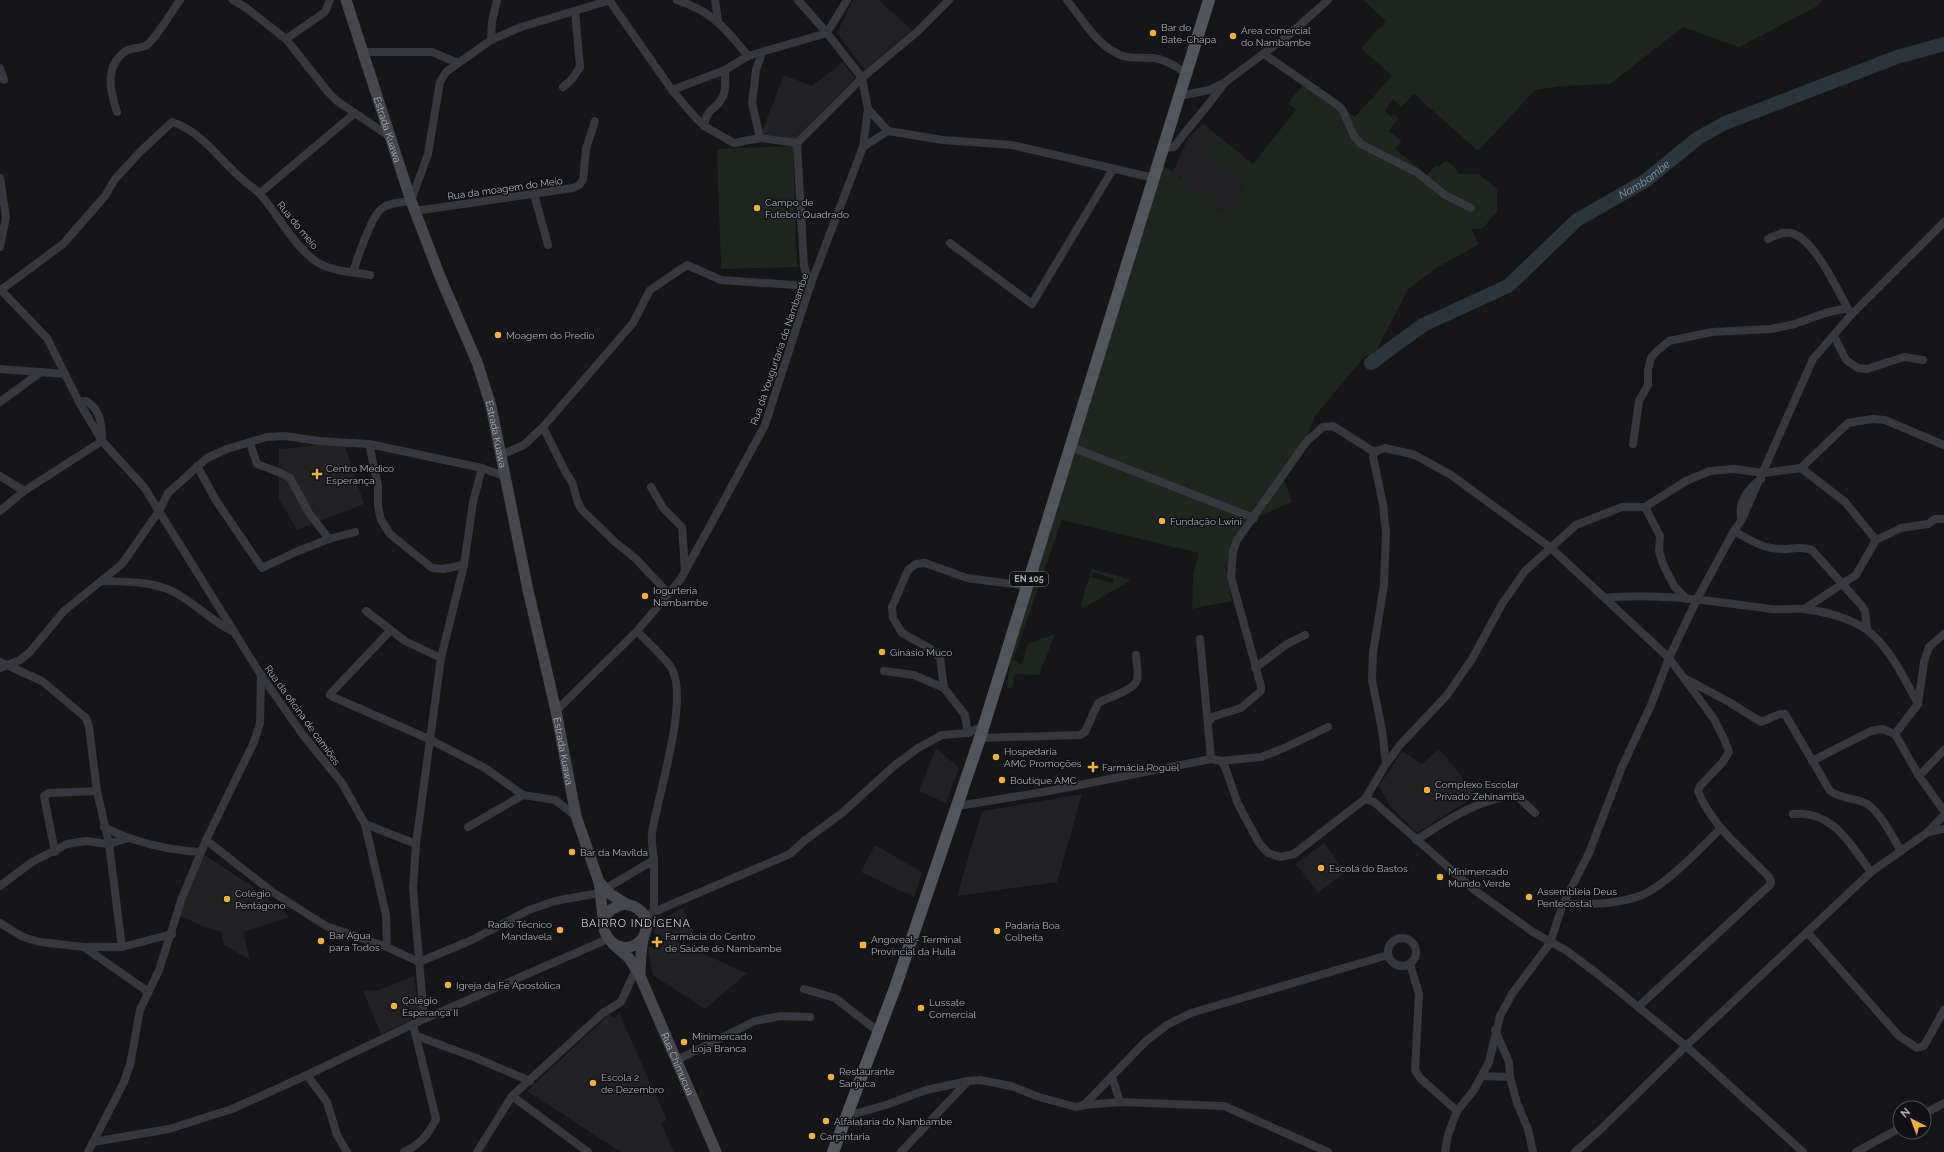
<svg xmlns="http://www.w3.org/2000/svg" width="1944" height="1152" viewBox="0 0 1944 1152" font-family="Raleway,sans-serif">
	<style>
		.built { fill: #222225 }
		.green { fill: #1e261f; fill-rule: evenodd }
		.lines { fill: none; stroke-linecap: round; stroke-linejoin: round }
		.river { stroke: #2c353c; stroke-width: 14 }
		.street { stroke: #37383d; stroke-width: 8 }
		.secondary { stroke: #45474d; stroke-width: 11 }
		.primary { stroke: #53555c; stroke-width: 12 }
		.poi-dot { fill: #f2b134; stroke: #111113; stroke-width: 1.5 }
		.labels { text-anchor: middle; stroke-width: 3; stroke-linejoin: round; paint-order: stroke }
		.shield { fill: #111113; stroke: #7b7e86; stroke-width: 1 }
		.shield-label { font-size: 9px; font-weight: bold; fill: #a8adb8 }
		.poi-label { font-size: 10px; fill: #a8adb8; stroke: #111113; text-anchor: start }
		.street-label { font-size: 10px; fill: #a8adb8; stroke: #111113 }
		.water-label { font-size: 11px; font-style: italic; fill: #7f9bb3; stroke: #111113 }
		.neighbourhood-label { font-size: 11px; letter-spacing: 1px; fill: #c9ccd4; stroke: #111113 }
	</style>
	<rect width="100%" height="100%" fill="#161618"/>
	<g class="built">
		<polygon points="853,0 878,0 912,30 865,70 837,33"/>
		<polygon points="843,62 855,78 796,139 761,134 784,75 812,86"/>
		<polygon points="1203,124 1253,164 1232,213 1217,209 1217,207 1182,183 1180,177 1173,172 1188,138"/>
		<polygon points="344,443 364,504 297,530 279,499 279,449"/>
		<polygon points="936,748 959,768 946,803 919,791"/>
		<polygon points="1439,749 1477,795 1417,833 1391,807 1379,786 1402,751 1422,764"/>
		<polygon points="1082,794 1057,882 957,896 982,811"/>
		<polygon points="1324,843 1345,872 1318,893 1296,864"/>
		<polygon points="875,845 922,872 914,897 861,872"/>
		<polygon points="203,854 250,885 290,917 243,932 250,960 224,945 221,932 205,927 180,916"/>
		<polygon points="683,908 694,934 676,942 747,973 705,1009 653,975 648,948 650,946 659,950 663,937 655,934 654,923"/>
		<polygon points="414,976 420,1016 381,1034 363,991 379,990"/>
		<polygon points="619,1013 667,1120 661,1123 674,1152 621,1152 527,1091 609,1014 614,1018"/>
	</g>
	<g class="green">
		<path d="M1363 0H1823L1814 8 1739 47 1683 27 1610 84 1561 86 1535 90 1478 151 1414 94 1401 107 1393 99 1385 111 1391 117 1394 114 1398 119 1389 131 1402 141 1395 149 1427 175 1435 166 1439 167 1446 160 1458 171 1456 174H1479L1497 189V211L1483 228 1471 229 1479 244 1435 269 1408 289 1375 353 1365 356 1315 416 1302 450 1283 477 1292 502 1254 518 1237 540 1231 577 1224 562 1232 601 1192 609 1193 576 1199 553 1062 520 1013 660 1022 665 1028 644 1055 634 1039 675 1015 674 1012 689 1007 688 1010 660 1163 166C1172 171 1179 174 1182 183L1218 207 1217 209 1232 213 1245 182 1236 178 1239 175 1227 164 1221 169 1207 154 1217 145 1213 140 1212 134 1203 124 1253 164 1296 110 1288 103 1307 80 1355 117 1392 76 1361 48 1386 21Z"/>
		<polygon points="793,146 797,267 721,269 717,149"/>
		<path d="M1092 569 1128 579 1130 581 1083 608 1081 603ZM1093 572 1114 579 1113 583 1091 577Z"/>
	</g>
	<g class="lines">
		<path class="river" id="s1" d="M1371 363 1423 325 1508 286 1577 220 1645 181 1698 138 1725 123 1897 57 1944 44"/>
		<g class="street">
			<polyline points="233,0 245,7 286,39 328,92 337,101 389,136"/>
			<path d="M677 0C713 12 725 28 748 56"/>
			<polyline points="715,0 718,21"/>
			<path d="M1067 0C1083 20 1097 47 1123 56 1133 59 1143 57 1153 58 1166 59 1176 67 1186 73"/>
			<polyline points="286,39 325,12 330,0"/>
			<polyline points="491,40 492,22 497,0"/>
			<polyline points="362,52 432,52 458,63"/>
			<polyline points="1264,54 1336,104 1342,109 1354,136 1361,144 1418,173 1445,195 1471,208"/>
			<polyline points="0,68 4,80"/>
			<polyline points="1224,83 1290,34 1328,0"/>
			<polyline points="563,87 572,79 580,67 575,11"/>
			<polyline points="672,90 725,70 748,56 827,33 847,0"/>
			<polyline points="868,109 888,131 943,140 1012,145 1154,178"/>
			<path d="M117 112C110 91 104 66 126 51 132 47 141 49 147 45 156 38 172 11 180 0"/>
			<path d="M704 126C708 105 716 111 722 98 727 90 725 79 725 70"/>
			<polyline points="760,138 752,103 756,70 762,53"/>
			<polyline points="797,143 862,78 918,31 949,0"/>
			<polyline points="863,147 888,131"/>
			<path d="M1163 148 1174 147C1190 125 1209 106 1224 83L1209 90 1179 96"/>
			<polyline points="0,178 6,217 0,247"/>
			<polyline points="260,193 355,113"/>
			<polyline points="534,194 548,245"/>
			<polyline points="415,211 573,188 579,185 583,180 586,149 595,121"/>
			<path d="M1768 239C1775 236 1783 231 1791 233 1814 238 1838 291 1849 311"/>
			<polyline points="950,243 1032,304 1113,169"/>
			<path d="M353 272C358 257 370 219 381 209 388 203 402 202 411 201L428 154 440 82 446 72 491 40 521 27 611 0"/>
			<polyline points="0,289 47,338 79,402 102,441 144,487 261,675 303,735 342,783 365,824 386,915 387,947"/>
			<path d="M1 290 63 244 105 196 115 179 140 152 172 122C201 131 220 160 242 179 248 185 256 189 261 195 278 215 297 251 320 264 336 272 353 272 370 275"/>
			<polyline points="1834,336 1846,360 1858,368 1867,369 1904,357 1923,360"/>
			<polyline points="0,369 65,374"/>
			<polyline points="0,402 41,372"/>
			<polyline points="543,427 565,471 572,482 578,503 582,510 615,542 635,558 668,593"/>
			<polyline points="250,443 257,464 281,473 290,478 309,513 329,539 355,532"/>
			<polyline points="369,444 378,485 378,506 381,520 390,534 432,568 443,569 464,565"/>
			<polyline points="1633,444 1639,401 1648,385 1648,370 1651,358 1656,352 1669,341 1712,332 1771,329 1795,324 1825,313 1847,308"/>
			<polyline points="1071,447 1254,518"/>
			<polyline points="501,455 524,445 543,427 633,323 650,290 687,265 721,280 810,286 804,266 797,143 760,138 734,143 704,126 694,116 672,90 609,0"/>
			<polyline points="197,466 217,502 262,568 298,551 329,539"/>
			<polyline points="1801,468 1845,502 1876,540"/>
			<polyline points="0,476 24,491"/>
			<polyline points="651,487 663,508 682,527 685,571"/>
			<polyline points="1645,507 1660,536 1659,551 1663,564 1674,586 1687,599"/>
			<path d="M0 511 24 491 102 441C102 426 101 409 86 401L79 402"/>
			<path d="M1741 516C1739 501 1749 488 1761 479"/>
			<path d="M1734 531C1748 539 1763 549 1781 549 1793 549 1801 546 1812 550L1862 606 1865 611 1867 629"/>
			<path d="M102 581C125 582 151 581 172 591 194 602 210 620 232 631"/>
			<path d="M1605 598C1658 592 1718 602 1771 609 1782 610 1793 608 1804 609 1824 611 1850 618 1867 630 1890 647 1905 680 1918 704"/>
			<polyline points="1804,609 1856,575 1876,540 1901,528 1928,524 1935,519 1944,519"/>
			<polyline points="366,611 405,641 441,658"/>
			<polyline points="390,631 332,692 330,695 333,697 429,739 485,768 523,795 555,800 576,816"/>
			<path d="M637 631C646 641 667 659 672 669 689 702 658 794 652 833 651 841 653 851 654 860"/>
			<polyline points="1944,634 1929,647 1924,662 1918,704 1895,734 1919,776 1944,811"/>
			<polyline points="1200,639 1211,759"/>
			<polyline points="0,662 42,681 86,718 89,727 97,791 109,844 122,947"/>
			<polyline points="0,668 20,660 29,653 64,611 122,564 159,511 168,493 207,458 227,449 267,437 284,436 319,441 369,444 482,468 504,476"/>
			<polyline points="1255,668 1287,644 1305,635"/>
			<polyline points="884,671 914,675 944,688 965,715 968,733"/>
			<path d="M1686 679 1729 702 1761 722 1780 714H1785L1830 791C1840 798 1852 798 1863 802 1878 807 1893 838 1901 851"/>
			<polyline points="944,688 940,658 931,649 902,633 893,618 892,607 908,570 916,564 925,563 967,578 1027,586"/>
			<polyline points="556,711 637,631 680,580 716,515 765,425 810,286 863,147 868,109 862,78 827,33 798,0"/>
			<polyline points="1208,723 1212,717 1241,708 1261,691 1261,686 1231,577 1233,552 1237,540 1307,441 1323,427 1333,426 1374,452"/>
			<path d="M980 738 1080 735 1085 732 1098 703C1108 697 1134 691 1137 680 1139 672 1136 663 1136 655"/>
			<polyline points="1221,761 1261,757 1284,748 1328,727"/>
			<polyline points="1812,761 1871,731 1882,729 1895,734"/>
			<path d="M1386 764 1382 730 1372 680 1373 653 1384 585 1386 533 1383 504 1373 457 1374 452 1385 448 1415 455 1451 475 1551 548 1669 658 1714 719 1725 741 1729 752 1722 763 1700 786 1698 791C1711 825 1744 851 1769 877L1771 882 1770 885 1638 1007"/>
			<polyline points="1919,776 1944,750"/>
			<polyline points="1365,799 1374,802 1473,889 1533,932 1567,951 1599,975 1686,1046 1803,1152"/>
			<polyline points="958,806 1049,791 1211,759 1221,761 1225,767 1238,804 1259,843 1268,853 1280,857 1294,854 1365,799 1386,764 1400,745 1447,695 1472,659 1502,604 1525,571 1576,525 1622,507 1645,507 1686,481 1710,471 1734,469 1764,473 1801,468 1848,423 1872,419 1885,420 1944,445"/>
			<path d="M1793 814C1833 810 1850 844 1871 872"/>
			<polyline points="365,824 416,844"/>
			<path d="M104 827C133 842 169 850 201 852"/>
			<polyline points="468,827 523,795"/>
			<polyline points="1928,832 1944,829"/>
			<polyline points="206,840 271,891 326,926 387,947 419,962 472,940 529,910 555,901 599,893"/>
			<path d="M1416 840C1446 821 1480 797 1517 796L1535 813"/>
			<polyline points="55,852 44,796 49,793 97,791"/>
			<polyline points="0,886 32,862 67,844 86,841 109,844 128,838"/>
			<polyline points="605,889 654,860 654,912"/>
			<path d="M1563 904C1588 904 1618 905 1642 895 1665 886 1702 847 1721 828"/>
			<polyline points="644,916 790,854 804,841 842,813 894,766 918,748 942,735 968,733 984,726"/>
			<polyline points="0,923 23,937 40,942 84,947 122,947 172,934"/>
			<polyline points="1807,932 1899,1036 1917,1048 1924,1046 1944,1010"/>
			<circle cx="1402" cy="952" r="14"/>
			<polyline points="84,947 147,991"/>
			<polyline points="1410,964 1419,994 1415,1070 1420,1078 1457,1111"/>
			<polyline points="804,989 835,998 879,1032"/>
			<polyline points="424,1019 413,888 416,844 441,658 464,565 473,502 482,468"/>
			<polyline points="1495,1030 1509,1062 1510,1077 1517,1103 1528,1129 1533,1152"/>
			<polyline points="417,1036 476,1058 530,1081"/>
			<polyline points="677,1060 755,1021 781,1016 810,1017"/>
			<polyline points="307,1075 327,1102 337,1135 347,1152"/>
			<polyline points="1482,1076 1510,1077"/>
			<polyline points="1112,1077 1120,1102"/>
			<polyline points="512,1096 588,1152"/>
			<polyline points="1084,1105 1146,1041 1167,1025 1191,1013 1388,955"/>
			<polyline points="1924,1114 1944,1103"/>
			<polyline points="847,1116 886,1105 926,1090 968,1081 980,1080 1011,1086 1039,1097 1076,1107 1084,1105 1120,1102 1224,1106 1328,1152"/>
			<polyline points="93,1142 169,1129 232,1109 307,1075 424,1019 608,939"/>
			<polyline points="88,1152 123,1084 130,1065 140,1010 159,970 182,898 206,840 254,742 260,723 261,675"/>
			<path d="M404 1152C421 1144 428 1135 436 1119L413 1024"/>
			<polyline points="477,1152 512,1096 603,1013 621,1002 636,969"/>
			<polyline points="901,1152 968,1081"/>
			<polyline points="1445,1152 1448,1135 1457,1111 1474,1090 1489,1062 1500,1016 1512,994 1550,943 1563,904 1589,853 1622,767 1651,705 1669,658 1697,599 1734,531 1742,519 1813,359 1851,315 1944,222"/>
			<polyline points="1575,1152 1600,1130 1686,1046 1871,872 1928,832 1944,815"/>
			<polyline points="1856,1152 1900,1128"/>
		</g>
		<g class="secondary">
			<path id="s2" d="M346 0 411 201 441 279 477 362 491 406 528 590 556 711 576 816 599 882 604 926"/>
			<polyline points="599,882 610,894 628,905"/>
			<path id="s3" d="M613 944 629 958 640 976 716 1152"/>
			<path d="M640 976C640 963 641 952 643 939 644 934 647 930 647 924 646 911 631 901 618 906 584 919 618 969 644 937"/>
		</g>
		<polyline class="primary" points="833,1152 895,988 980,738 1209,0"/>
	</g>
	<g class="poi-dot">
		<circle cx="1153" cy="33" r="4"/>
		<circle cx="1233" cy="36" r="4"/>
		<circle cx="757" cy="208" r="4"/>
		<circle cx="498" cy="335" r="4"/>
		<path d="M315 468h4v4h4v4h-4v4h-4v-4h-4v-4h4z"/>
		<circle cx="1162" cy="521" r="4"/>
		<circle cx="645" cy="596" r="4"/>
		<circle cx="882" cy="652" r="4"/>
		<circle cx="996" cy="757" r="4"/>
		<path d="M1091 761h4v4h4v4h-4v4h-4v-4h-4v-4h4z"/>
		<circle cx="1002" cy="780" r="4"/>
		<circle cx="1427" cy="790" r="4"/>
		<circle cx="572" cy="852" r="4"/>
		<circle cx="1321" cy="868" r="4"/>
		<circle cx="1440" cy="877" r="4"/>
		<circle cx="1529" cy="897" r="4"/>
		<circle cx="227" cy="899" r="4"/>
		<circle cx="560" cy="930" r="4"/>
		<circle cx="997" cy="931" r="4"/>
		<circle cx="321" cy="941" r="4"/>
		<path d="M655 936h4v4h4v4h-4v4h-4v-4h-4v-4h4z"/>
		<rect x="859" y="941" width="8" height="8" rx="2"/>
		<circle cx="448" cy="985" r="4"/>
		<circle cx="394" cy="1006" r="4"/>
		<circle cx="921" cy="1008" r="4"/>
		<circle cx="684" cy="1042" r="4"/>
		<circle cx="831" cy="1077" r="4"/>
		<circle cx="593" cy="1083" r="4"/>
		<circle cx="826" cy="1121" r="4"/>
		<circle cx="812" cy="1136" r="4"/>
	</g>
	<g class="labels">
		<rect class="shield" x="1010" y="572" width="38" height="14" rx="3"/>
		<g class="shield-label">
			<text x="1029" y="582">EN 105</text>
		</g>
		<g class="poi-label">
			<text x="1161" y="31">Bar do<tspan x="1161" dy="12">Bate-Chapa</tspan></text>
			<text x="1241" y="34">Área comercial<tspan x="1241" dy="12">do Nambambe</tspan></text>
			<text x="765" y="206">Campo de<tspan x="765" dy="12">Futebol Quadrado</tspan></text>
			<text x="506" y="339">Moagem do Predio</text>
			<text x="326" y="472">Centro Médico<tspan x="326" dy="12">Esperança</tspan></text>
			<text x="1170" y="525">Fundação Lwini</text>
			<text x="653" y="594">Iogurteria<tspan x="653" dy="12">Nambambe</tspan></text>
			<text x="890" y="656">Ginásio Muco</text>
			<text x="1004" y="755">Hospedaria<tspan x="1004" dy="12">AMC Promoções</tspan></text>
			<text x="1102" y="771">Farmácia Roguel</text>
			<text x="1010" y="784">Boutique AMC</text>
			<text x="1435" y="788">Complexo Escolar<tspan x="1435" dy="12">Privado Zehinamba</tspan></text>
			<text x="580" y="856">Bar da Mavilda</text>
			<text x="1329" y="872">Escola do Bastos</text>
			<text x="1448" y="875">Minimercado<tspan x="1448" dy="12">Mundo Verde</tspan></text>
			<text x="1537" y="895">Assembleia Deus<tspan x="1537" dy="12">Pentecostal</tspan></text>
			<text x="235" y="897">Colégio<tspan x="235" dy="12">Pentágono</tspan></text>
			<text x="552" y="928" text-anchor="end">Radio Técnico<tspan x="552" dy="12">Mandavela</tspan></text>
			<text x="1005" y="929">Padaria Boa<tspan x="1005" dy="12">Colheita</tspan></text>
			<text x="329" y="939">Bar Água<tspan x="329" dy="12">para Todos</tspan></text>
			<text x="665" y="940">Farmácia do Centro<tspan x="665" dy="12">de Saúde do Nambambe</tspan></text>
			<text x="871" y="943">Angoreal - Terminal<tspan x="871" dy="12">Provincial da Huíla</tspan></text>
			<text x="456" y="989">Igreja da Fé Apostólica</text>
			<text x="402" y="1004">Colégio<tspan x="402" dy="12">Esperança II</tspan></text>
			<text x="929" y="1006">Lussate<tspan x="929" dy="12">Comercial</tspan></text>
			<text x="692" y="1040">Minimercado<tspan x="692" dy="12">Loja Branca</tspan></text>
			<text x="839" y="1075">Restaurante<tspan x="839" dy="12">Sanjuca</tspan></text>
			<text x="601" y="1081">Escola 2<tspan x="601" dy="12">de Dezembro</tspan></text>
			<text x="834" y="1125">Alfaiataria do Nambambe</text>
			<text x="820" y="1140">Carpintaria</text>
		</g>
		<g class="street-label">
			<text dy="4" stroke="none"><textPath href="#s2" startOffset="136">Estrada Kuawa</textPath></text>
			<text transform="translate(505 188) rotate(-8)" y="4">Rua da moagem do Meio</text>
			<text transform="translate(298 225) rotate(51)" y="4">Rua do meio</text>
			<text transform="translate(779 349) rotate(-71)" y="4">Rua da Yougurtaria do Nambambe</text>
			<text dy="4" stroke="none"><textPath href="#s2" startOffset="460">Estrada Kuawa</textPath></text>
			<text transform="translate(303 715) rotate(54)" y="4">Rua da oficina de camiões</text>
			<text dy="4" stroke="none"><textPath href="#s2" startOffset="784">Estrada Kuawa</textPath></text>
			<text dy="4" stroke="none"><textPath href="#s3" startOffset="138">Rua Chimucua</textPath></text>
		</g>
		<g class="water-label">
			<text dy="4" stroke="none"><textPath href="#s1" startOffset="332">Nambambe</textPath></text>
		</g>
		<g class="neighbourhood-label">
			<text x="636" y="927">BAIRRO INDÍGENA</text>
		</g>
	</g>
	<g transform="translate(1912 1120) rotate(318)"><circle r="19" fill="#111113" stroke="#4d4f55"/>
	<path d="M0-3L7 15L0 10L-7 15Z" fill="#f2b134"/>
	<text y="-6" font-size="11" font-weight="bold" text-anchor="middle" fill="#a8adb8">N</text>
	</g>
</svg>
